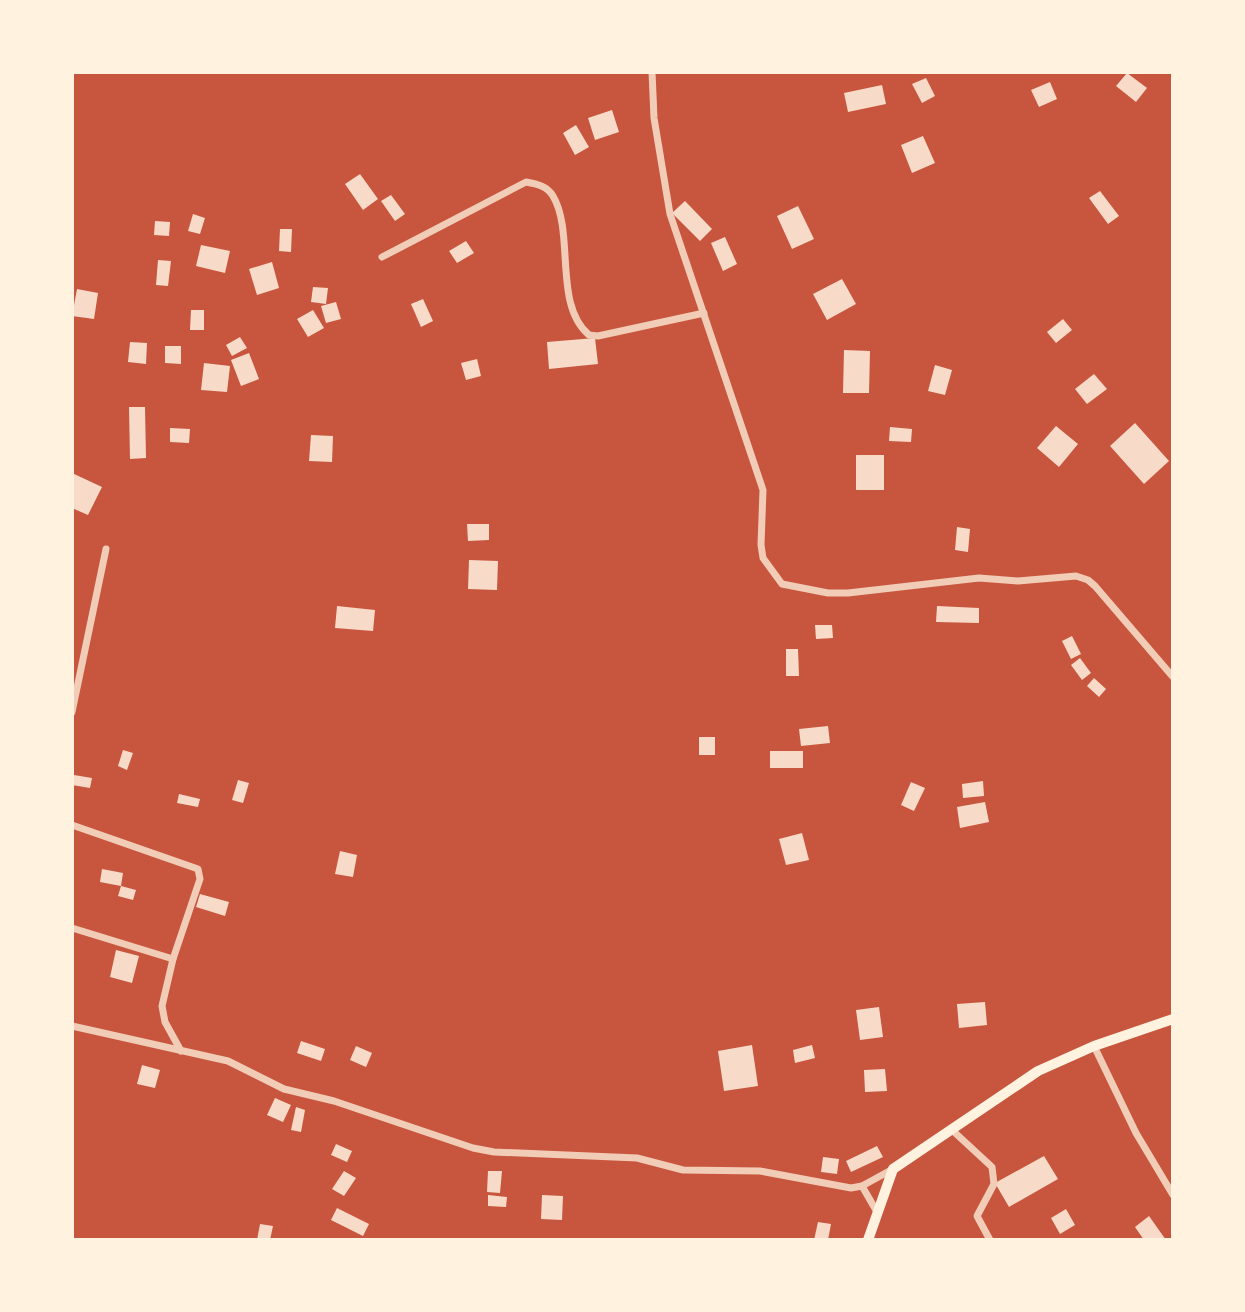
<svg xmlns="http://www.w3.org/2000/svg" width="1245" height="1312" viewBox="0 0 1245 1312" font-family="Karla,sans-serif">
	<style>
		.building { fill: #f7dbc8 }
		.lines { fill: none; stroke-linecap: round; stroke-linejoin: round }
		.minor { stroke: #f1ccb7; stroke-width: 7 }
		.secondary { stroke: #fff3e0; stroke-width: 10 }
	</style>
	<rect width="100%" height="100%" fill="#c8553d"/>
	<g class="building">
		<polygon points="1127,73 1147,88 1136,102 1116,86"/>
		<polygon points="926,78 935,96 922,103 912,84"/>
		<polygon points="1050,82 1057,99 1039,107 1031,90"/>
		<polygon points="882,85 886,104 848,112 844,93"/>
		<polygon points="612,110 619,132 595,140 588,118"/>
		<polygon points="576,125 589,147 575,155 563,133"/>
		<polygon points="923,136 935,163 912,173 901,145"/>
		<polygon points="360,174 378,199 363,210 345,184"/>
		<polygon points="1100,191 1119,216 1108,224 1089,198"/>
		<polygon points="391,195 405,214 395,221 381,201"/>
		<polygon points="685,201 712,229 700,241 672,213"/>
		<polygon points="798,206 814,239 792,249 777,216"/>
		<polygon points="193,214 205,218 200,234 188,231"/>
		<polygon points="155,221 170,222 169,236 154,235"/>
		<polygon points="280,229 292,229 291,252 279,251"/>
		<polygon points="725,237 737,264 723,271 711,243"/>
		<polygon points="466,241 474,253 457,263 449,251"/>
		<polygon points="201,245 230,251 225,273 196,266"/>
		<polygon points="158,260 171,261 168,286 156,285"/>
		<polygon points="272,262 279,288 257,295 249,269"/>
		<polygon points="842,279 856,304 827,320 813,294"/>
		<polygon points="313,287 328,288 326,304 311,302"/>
		<polygon points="77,289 98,293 94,319 72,316"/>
		<polygon points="423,299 433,321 421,327 411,304"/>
		<polygon points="336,302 341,319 326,323 321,306"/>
		<polygon points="191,310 204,310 204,330 190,330"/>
		<polygon points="313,310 324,328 308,337 297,319"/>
		<polygon points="1063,319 1072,330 1056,343 1047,332"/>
		<polygon points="240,337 247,348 232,356 226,345"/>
		<polygon points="595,338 598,364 549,369 547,342"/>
		<polygon points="130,342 147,343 146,364 128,362"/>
		<polygon points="165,346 181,346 181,364 165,363"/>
		<polygon points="844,350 870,351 869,393 843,393"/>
		<polygon points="249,353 259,379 241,386 231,360"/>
		<polygon points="477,359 481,376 466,380 461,363"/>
		<polygon points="204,363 230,366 227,392 201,390"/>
		<polygon points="935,365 952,370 945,395 928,391"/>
		<polygon points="1094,374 1107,389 1087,404 1075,389"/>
		<polygon points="129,407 145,407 146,458 130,459"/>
		<polygon points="1135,423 1169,461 1144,484 1110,446"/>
		<polygon points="1056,426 1078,444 1059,467 1037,448"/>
		<polygon points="890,427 912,429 911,442 889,441"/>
		<polygon points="170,428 190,429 189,443 170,442"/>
		<polygon points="311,435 333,436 332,462 309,461"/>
		<rect x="856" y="455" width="28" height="35"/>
		<polygon points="72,473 102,487 88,515 72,508"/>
		<polygon points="467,524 489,524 489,540 468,541"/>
		<polygon points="957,527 970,529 968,552 955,550"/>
		<polygon points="469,560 498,561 497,590 468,589"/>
		<polygon points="337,606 375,610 373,631 335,628"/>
		<polygon points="937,606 979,608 979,623 936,622"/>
		<polygon points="815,625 832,625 833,638 816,639"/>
		<polygon points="1072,636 1081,654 1071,659 1062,641"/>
		<polygon points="786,649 798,649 799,676 786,676"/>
		<polygon points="1080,658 1091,673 1082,680 1071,665"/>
		<polygon points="1094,678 1106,689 1099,697 1087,686"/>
		<polygon points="828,726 830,743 801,746 799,729"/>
		<rect x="699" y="737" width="16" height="18"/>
		<polygon points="123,750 133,753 127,770 118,766"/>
		<rect x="770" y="751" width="33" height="17"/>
		<polygon points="74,775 92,778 90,788 72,785"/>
		<polygon points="238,780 249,783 243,803 232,800"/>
		<polygon points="983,781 984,796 963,798 962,784"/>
		<polygon points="911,782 925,788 914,811 901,805"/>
		<polygon points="179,794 200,799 198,807 177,803"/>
		<polygon points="985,802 989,822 960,828 957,807"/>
		<polygon points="802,833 809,860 786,865 779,839"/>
		<polygon points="340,851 357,855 353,877 335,874"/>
		<polygon points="102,869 123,873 121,886 136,890 133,900 118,896 121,886 100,882"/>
		<polygon points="200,894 229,902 225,916 196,907"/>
		<polygon points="116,950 139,956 132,983 110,977"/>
		<polygon points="985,1002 987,1025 959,1028 957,1004"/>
		<polygon points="879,1007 883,1037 860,1040 856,1010"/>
		<polygon points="301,1041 325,1049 321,1061 297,1053"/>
		<polygon points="752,1045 758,1086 724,1091 718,1051"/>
		<polygon points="812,1045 815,1058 795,1063 793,1050"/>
		<polygon points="356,1046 372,1053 366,1067 350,1060"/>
		<polygon points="142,1065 160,1070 155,1088 137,1084"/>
		<polygon points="885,1069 887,1091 865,1092 864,1070"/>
		<polygon points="275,1098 291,1105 283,1122 267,1115"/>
		<polygon points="296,1107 305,1110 301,1132 291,1130"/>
		<polygon points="336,1144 352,1151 347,1162 331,1155"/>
		<polygon points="877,1146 883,1157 851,1172 846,1161"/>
		<polygon points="1044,1156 1058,1179 1009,1207 995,1183"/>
		<polygon points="823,1157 839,1159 837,1174 821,1172"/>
		<polygon points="344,1171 356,1178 344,1196 332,1189"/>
		<polygon points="488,1171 502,1171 500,1193 487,1192"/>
		<polygon points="488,1195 507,1197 506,1207 488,1206"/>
		<polygon points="542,1195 563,1196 562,1220 541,1219"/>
		<polygon points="337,1208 369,1224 363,1236 331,1220"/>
		<polygon points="1066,1209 1075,1225 1060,1234 1051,1218"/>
		<polygon points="1149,1216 1166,1240 1144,1240 1135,1227"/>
		<polygon points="818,1222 831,1224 828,1240 814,1240"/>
		<polygon points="260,1224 273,1226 270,1240 257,1240"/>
	</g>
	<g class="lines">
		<g class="minor">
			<polyline points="652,72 654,118 670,214 763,490 761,545 763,558 782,584 828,593 848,593 979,578 1018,581 1076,576 1088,580 1095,586 1173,677"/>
			<path d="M382 257 526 182C537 184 547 186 553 196 575 233 553 305 589 335L598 336 704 313"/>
			<polyline points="72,712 106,549"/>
			<polyline points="72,825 198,869 200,879 173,959 162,1006 165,1022 181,1051"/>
			<polyline points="72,928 173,959"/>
			<polyline points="72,1026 228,1061 284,1089 334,1101 473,1148 494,1152 637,1158 683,1170 760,1171 851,1188 862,1186 893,1169"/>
			<polyline points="1094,1046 1136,1133 1173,1195"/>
			<polyline points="952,1130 992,1167 994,1184 977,1216 990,1240"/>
			<polyline points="862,1186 877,1212"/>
		</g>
		<polyline class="secondary" points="868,1240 893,1169 1038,1071 1094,1046 1173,1019"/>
	</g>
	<rect width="1245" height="1312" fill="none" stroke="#fff3e0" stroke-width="148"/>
</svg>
